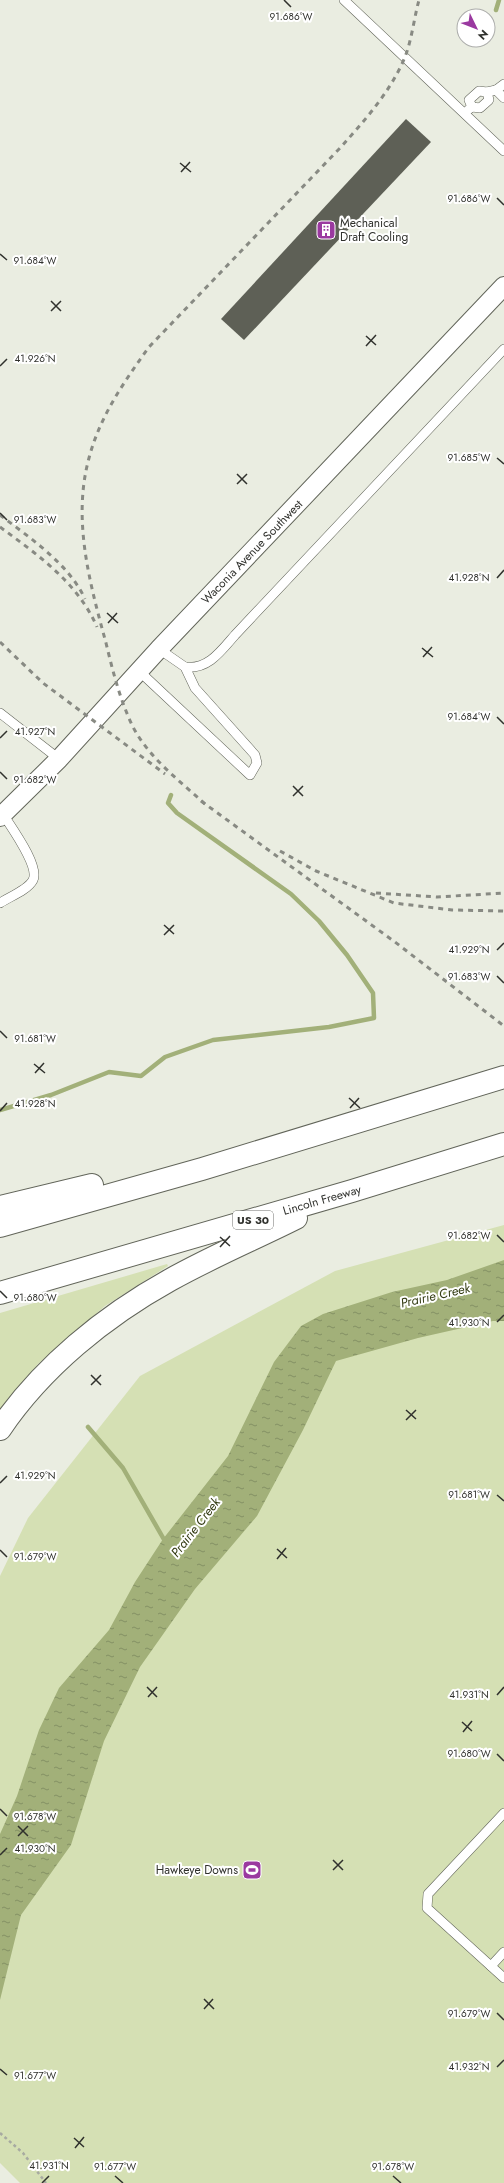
<svg xmlns="http://www.w3.org/2000/svg" width="504" height="2183" viewBox="0 0 504 2183" font-family="Jost,sans-serif">
	<style>
		.grass { fill: #d5e0b4 }
		.water { fill: url(#water-ripples) }
		.lines { fill: none; stroke-linecap: round; stroke-linejoin: round }
		.stream { stroke: #a2b079; stroke-width: 4.5 }
		.building { fill: #5e6056 }
		.service-casing { stroke: #62655a; stroke-width: 10 }
		.minor-casing { stroke: #62655a; stroke-width: 20 }
		.motorway-casing { stroke: #62655a; stroke-width: 24 }
		.path { stroke: #a7aaa1; stroke-width: 2.5; stroke-dasharray: 3 3; stroke-linecap: butt }
		.service { stroke: #fff; stroke-width: 9 }
		.minor { stroke: #fff; stroke-width: 18 }
		.motorway { stroke: #fff; stroke-width: 22 }
		.rail { stroke: #888a83; stroke-width: 3; stroke-dasharray: 5 5; stroke-linecap: butt }
		.ticks { fill: none; stroke: #30312d; stroke-width: 1.5 }
		.labels { text-anchor: middle; stroke-width: 4; stroke-linejoin: round; paint-order: stroke }
		.shield { fill: #fff; stroke: #6e6f6c; stroke-width: 1 }
		.shield-label { font-size: 11px; font-weight: bold; fill: #30312d }
		.poi-label { font-size: 12px; fill: #30312d; stroke: #fff; text-anchor: start }
		.street-label { font-size: 12px; fill: #30312d; stroke: #fff }
		.water-label { font-size: 13px; font-style: italic; fill: #343c13; stroke: #fff }
		.ticks-label { font-size: 10px; text-anchor: middle; fill: #30312d; stroke: #fff; stroke-width: 4; stroke-linejoin: round; paint-order: stroke }
	</style>
	<defs>
		<pattern id="water-ripples" width="26" height="14" patternUnits="userSpaceOnUse"><rect width="26" height="14" fill="#a2b079"/><path d="M2 4q2-2 4 0t4 0M15 11q2-2 4 0t4 0" fill="none" stroke="#849064"/></pattern>
	</defs>
	<rect width="100%" height="100%" fill="#eaede1"/>
	<g class="grass">
		<polygon points="504,1225 504,2183 20,2183 0,2163 0,1576 28,1518 140,1376 335,1271"/>
		<polygon points="167,1264 168,1266 105,1306 38,1364 0,1412 0,1313"/>
	</g>
	<polygon class="water" points="504,1260 504,1321 493,1321 418,1338 336,1361 303,1430 257,1516 195,1589 140,1667 104,1741 71,1845 21,1915 0,2000 0,1834 17,1796 39,1730 59,1688 109,1630 135,1582 163,1539 228,1456 274,1362 301,1326 323,1314 392,1292 447,1280"/>
	<g class="lines">
		<g class="stream">
			<polyline points="496,10 499,0"/>
			<polyline points="0,1110 51,1095 109,1072 141,1076 165,1057 213,1040 329,1027 374,1018 373,993 347,955 319,921 291,894 177,813 168,803 171,795"/>
			<polyline points="88,1427 123,1468 166,1543"/>
		</g>
	</g>
	<polygon class="building" points="406,119 431,142 244,340 221,319"/>
	<g class="lines">
		<g class="service-casing">
			<g id="service">
				<polyline points="344,0 504,151"/>
				<polyline points="504,84 496,90 504,98"/>
				<polyline points="472,107 469,100 479,91 487,92 496,90"/>
				<polyline points="468,110 472,107 480,108 489,100 487,92"/>
				<path d="M185 667C208 670 221 651 235 635L504 349"/>
				<polyline points="139,671 250,775 257,763 255,755 195,688 185,667 159,649"/>
				<polyline points="0,713 59,759"/>
				<path d="M0 903C9 897 28 890 33 880 40 866 11 827 3 814"/>
				<polyline points="504,1813 428,1894 427,1908 504,1978"/>
				<polyline points="491,1966 504,1952"/>
			</g>
		</g>
		<g class="minor-casing">
			<polyline id="minor" points="0,817 59,759 159,649 504,286"/>
		</g>
		<g class="motorway-casing">
			<g id="motorway">
				<polyline points="0,1207 92,1185"/>
				<polyline points="0,1226 202,1169 504,1077"/>
				<polyline points="0,1293 352,1191 504,1144"/>
				<path d="M0 1429C42 1367 105 1316 170 1280 211 1257 254 1239 296 1218"/>
			</g>
		</g>
		<polyline class="path" points="0,2133 23,2153 46,2183"/>
		<use href="#service" class="service"/>
		<use href="#minor" class="minor"/>
		<use href="#motorway" class="motorway"/>
		<g class="rail">
			<path d="M0 515C30 538 69 564 85 599"/>
			<path d="M0 527C38 555 78 583 97 627"/>
			<polyline points="0,642 43,683 165,774"/>
			<polyline points="201,801 395,942 504,1026"/>
			<path d="M205 804C180 781 149 758 133 727 120 700 113 672 106 643 90 584 72 520 89 458 100 416 124 382 149 347L341 147C365 120 391 91 405 57 412 39 414 18 419 0"/>
			<polyline points="280,851 316,871 394,903 452,910 504,911"/>
			<polyline points="376,893 437,897 504,893"/>
		</g>
	</g>
	<path class="ticks" d="M284 0 291 7M180 163 191 172M181 172 190 162M497 198 504 205M0 254 7 260M51 301 61 311M51 311 61 301M366 336 376 345M366 346 376 335M0 366 7 359M497 458 504 464M237 474 247 484M237 484 247 474M0 513 7 520M497 578 504 570M107 613 118 623M108 623 117 613M422 648 433 657M423 657 432 647M497 717 504 724M0 738 7 731M0 772 7 779M293 786 303 796M293 796 303 786M164 925 174 934M164 935 174 925M497 950 504 943M497 976 504 983M0 1031 7 1038M34 1064 45 1073M35 1073 44 1063M349 1098 360 1108M350 1108 359 1098M0 1111 7 1103M497 1235 504 1242M220 1237 230 1246M220 1247 230 1236M0 1291 7 1298M497 1322 504 1315M91 1375 101 1385M91 1385 101 1375M406 1410 416 1419M406 1420 416 1410M0 1483 7 1476M497 1495 504 1501M277 1549 287 1558M0 1550 7 1557M277 1559 286 1548M147 1687 157 1697M497 1695 504 1687M148 1697 157 1687M462 1722 472 1731M463 1732 472 1721M497 1754 504 1761M0 1809 7 1816M18 1826 28 1836M18 1836 28 1826M0 1855 7 1848M333 1860 343 1870M333 1870 343 1860M204 1999 214 2009M204 2009 213 1999M497 2013 504 2020M497 2067 504 2060M0 2069 7 2075M74 2138 84 2147M75 2148 84 2137M115 2176 123 2183M393 2176 401 2183M42 2183 49 2176"/>
	<defs>
		<g id="building-square" transform="scale(1)"><rect x="-9" y="-9" width="18" height="18" rx="4" fill="#9a39a0" stroke="#fff"/><path d="M-4-6H4V6H1V3H-1V6H-4ZM-2.5-4.3h1.7v1.8h-1.7ZM.8-4.3h1.7v1.8H.8ZM-2.5-1h1.7V.8h-1.7ZM.8-1h1.7V.8H.8Z" fill="#fff"/></g>
		<g id="stadium-square" transform="scale(1)"><rect x="-9" y="-9" width="18" height="18" rx="4" fill="#9a39a0" stroke="#fff"/><path d="M0-5a6.5 5 0 1 0 0 10a6.5 5 0 1 0 0-10ZM-3.5-1.8h7v3.6h-7Z" fill="#fff"/></g>
	</defs>
	<g fill-rule="evenodd">
		<use href="#building-square" x="326" y="230"/>
		<use href="#stadium-square" x="252" y="1870"/>
	</g>
	<g class="labels">
		<rect class="shield" x="233" y="1211" width="40" height="18" rx="3"/>
		<g class="shield-label">
			<text x="253" y="1224">US 30</text>
		</g>
		<g class="poi-label">
			<text x="340" y="227">Mechanical<tspan x="340" dy="14">Draft Cooling</tspan></text>
			<text x="238" y="1874" text-anchor="end">Hawkeye Downs</text>
		</g>
		<g class="street-label">
			<text transform="translate(252 552) rotate(-46)" y="4">Waconia Avenue Southwest</text>
			<text transform="translate(322 1200) rotate(-16)" y="4">Lincoln Freeway</text>
		</g>
		<g class="water-label">
			<text transform="translate(435 1295) rotate(-13)" y="5">Prairie Creek</text>
			<text transform="translate(195 1527) rotate(-52)" y="5">Prairie Creek</text>
		</g>
	</g>
	<g class="ticks-label">
		<text x="291" y="20">91.686°W</text>
		<text x="469" y="202">91.686°W</text>
		<text x="35" y="264">91.684°W</text>
		<text x="35" y="362">41.926°N</text>
		<text x="469" y="461">91.685°W</text>
		<text x="35" y="523">91.683°W</text>
		<text x="469" y="581">41.928°N</text>
		<text x="469" y="720">91.684°W</text>
		<text x="35" y="735">41.927°N</text>
		<text x="35" y="783">91.682°W</text>
		<text x="469" y="953">41.929°N</text>
		<text x="469" y="980">91.683°W</text>
		<text x="35" y="1042">91.681°W</text>
		<text x="35" y="1107">41.928°N</text>
		<text x="469" y="1239">91.682°W</text>
		<text x="35" y="1301">91.680°W</text>
		<text x="469" y="1326">41.930°N</text>
		<text x="35" y="1479">41.929°N</text>
		<text x="469" y="1498">91.681°W</text>
		<text x="35" y="1560">91.679°W</text>
		<text x="469" y="1698">41.931°N</text>
		<text x="469" y="1757">91.680°W</text>
		<text x="35" y="1820">91.678°W</text>
		<text x="35" y="1852">41.930°N</text>
		<text x="469" y="2017">91.679°W</text>
		<text x="469" y="2070">41.932°N</text>
		<text x="35" y="2079">91.677°W</text>
		<text x="49" y="2169">41.931°N</text>
		<text x="115" y="2170">91.677°W</text>
		<text x="393" y="2170">91.678°W</text>
	</g>
	<g transform="translate(476 28) rotate(133)"><circle r="19" fill="#ffffff" stroke="#acadab"/>
	<path d="M0-3L7 15L0 10L-7 15Z" fill="#9a39a0"/>
	<text y="-6" font-size="11" font-weight="bold" text-anchor="middle" fill="#30312d">N</text>
	</g>
</svg>
